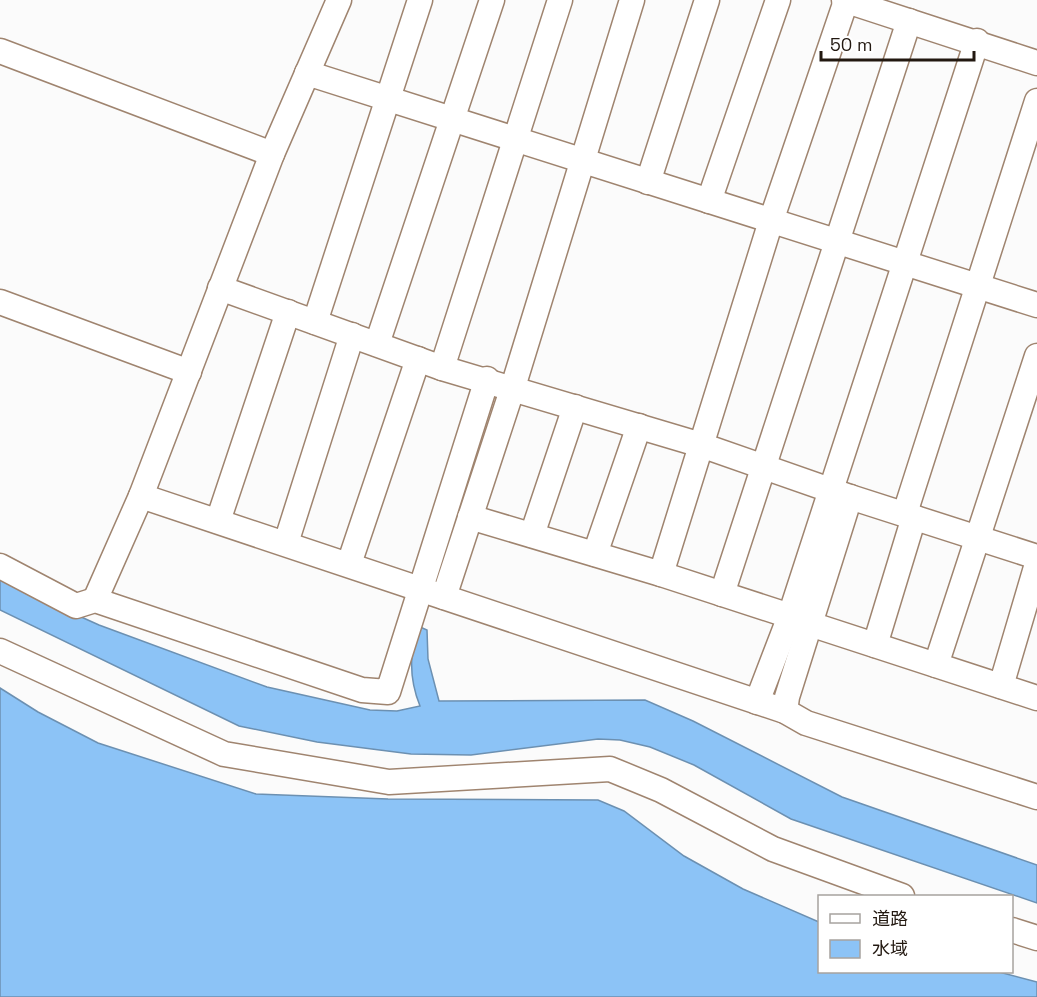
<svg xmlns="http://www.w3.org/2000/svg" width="1037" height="997" viewBox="0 0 1037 997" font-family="'Space Grotesk','Noto Sans JP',sans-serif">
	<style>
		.water { fill: #8cc3f6; stroke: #6c90b1; stroke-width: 1.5 }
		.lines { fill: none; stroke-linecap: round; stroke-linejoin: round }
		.street-casing { stroke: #9f846f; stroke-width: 27 }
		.street { stroke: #fff; stroke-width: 24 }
	</style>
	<rect width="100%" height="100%" fill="#fbfbfb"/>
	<g class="water">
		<path d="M0 577 39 598 99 625 267 687 370 710 397 711 420 706C409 679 409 653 418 626L427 630 428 659 439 701 645 700 693 721 842 797 1037 865V903L791 819 694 765 650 747 620 740 598 739 471 755 411 754 317 742 239 726 0 610Z"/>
		<polygon points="0,688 38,712 98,743 256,794 388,799 598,800 624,811 684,856 743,889 819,922 820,972 999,972 1037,982 1037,997 0,997"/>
	</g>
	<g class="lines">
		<g class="street-casing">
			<g id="street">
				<polyline points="844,0 1037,63"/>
				<polyline points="0,51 272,154"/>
				<polyline points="307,73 1037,305"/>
				<polyline points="648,182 707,0"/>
				<polyline points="709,201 778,0"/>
				<polyline points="220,288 442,368 701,445 850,497 1037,557"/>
				<polyline points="0,302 189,372"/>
				<polyline points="315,322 420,0"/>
				<polyline points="377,344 492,0"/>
				<polyline points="442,368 560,0"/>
				<polyline points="141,496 785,711 806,723 1037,797"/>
				<polyline points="905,513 1037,101"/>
				<polyline points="470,517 661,574 771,221 846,1"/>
				<polyline points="218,521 288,312"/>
				<polyline points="532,535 575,407"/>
				<polyline points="286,543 352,335"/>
				<polyline points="595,554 639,426"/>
				<polyline points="349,564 418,359"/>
				<polyline points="0,566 76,606 95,600 362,690 388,692 487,379"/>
				<polyline points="661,574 790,616"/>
				<polyline points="722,594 909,21"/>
				<polyline points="444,597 513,387 632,0"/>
				<polyline points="95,600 141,496 272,154 339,0"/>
				<polyline points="810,624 1037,698"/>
				<polyline points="875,645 914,517"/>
				<polyline points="0,651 224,754 389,782 610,769 661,790 773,849 902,896"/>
				<polyline points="936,665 1037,356"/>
				<polyline points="1001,686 1037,564"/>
				<polyline points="757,702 790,616 977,41"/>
				<polyline points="785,711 787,697 850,497"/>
				<polyline points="1012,930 1037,938"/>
			</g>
		</g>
		<use href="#street" class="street"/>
	</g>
	<rect x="818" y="895" width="195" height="78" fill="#ffffff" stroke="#a7a39f" stroke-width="1.5"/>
	<rect x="830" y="914" width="30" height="9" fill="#ffffff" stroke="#a7a39f" stroke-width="1.5"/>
	<text x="872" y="925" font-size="18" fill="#221810">道路</text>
	<rect x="830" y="940" width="30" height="18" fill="#8cc3f6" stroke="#a7a39f" stroke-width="1.5"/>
	<text x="872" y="955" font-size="18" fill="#221810">水域</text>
	<path d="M821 51v9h153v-9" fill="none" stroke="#221810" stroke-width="3"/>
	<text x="830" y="51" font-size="18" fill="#221810" stroke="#ffffff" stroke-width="4.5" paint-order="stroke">50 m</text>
</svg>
